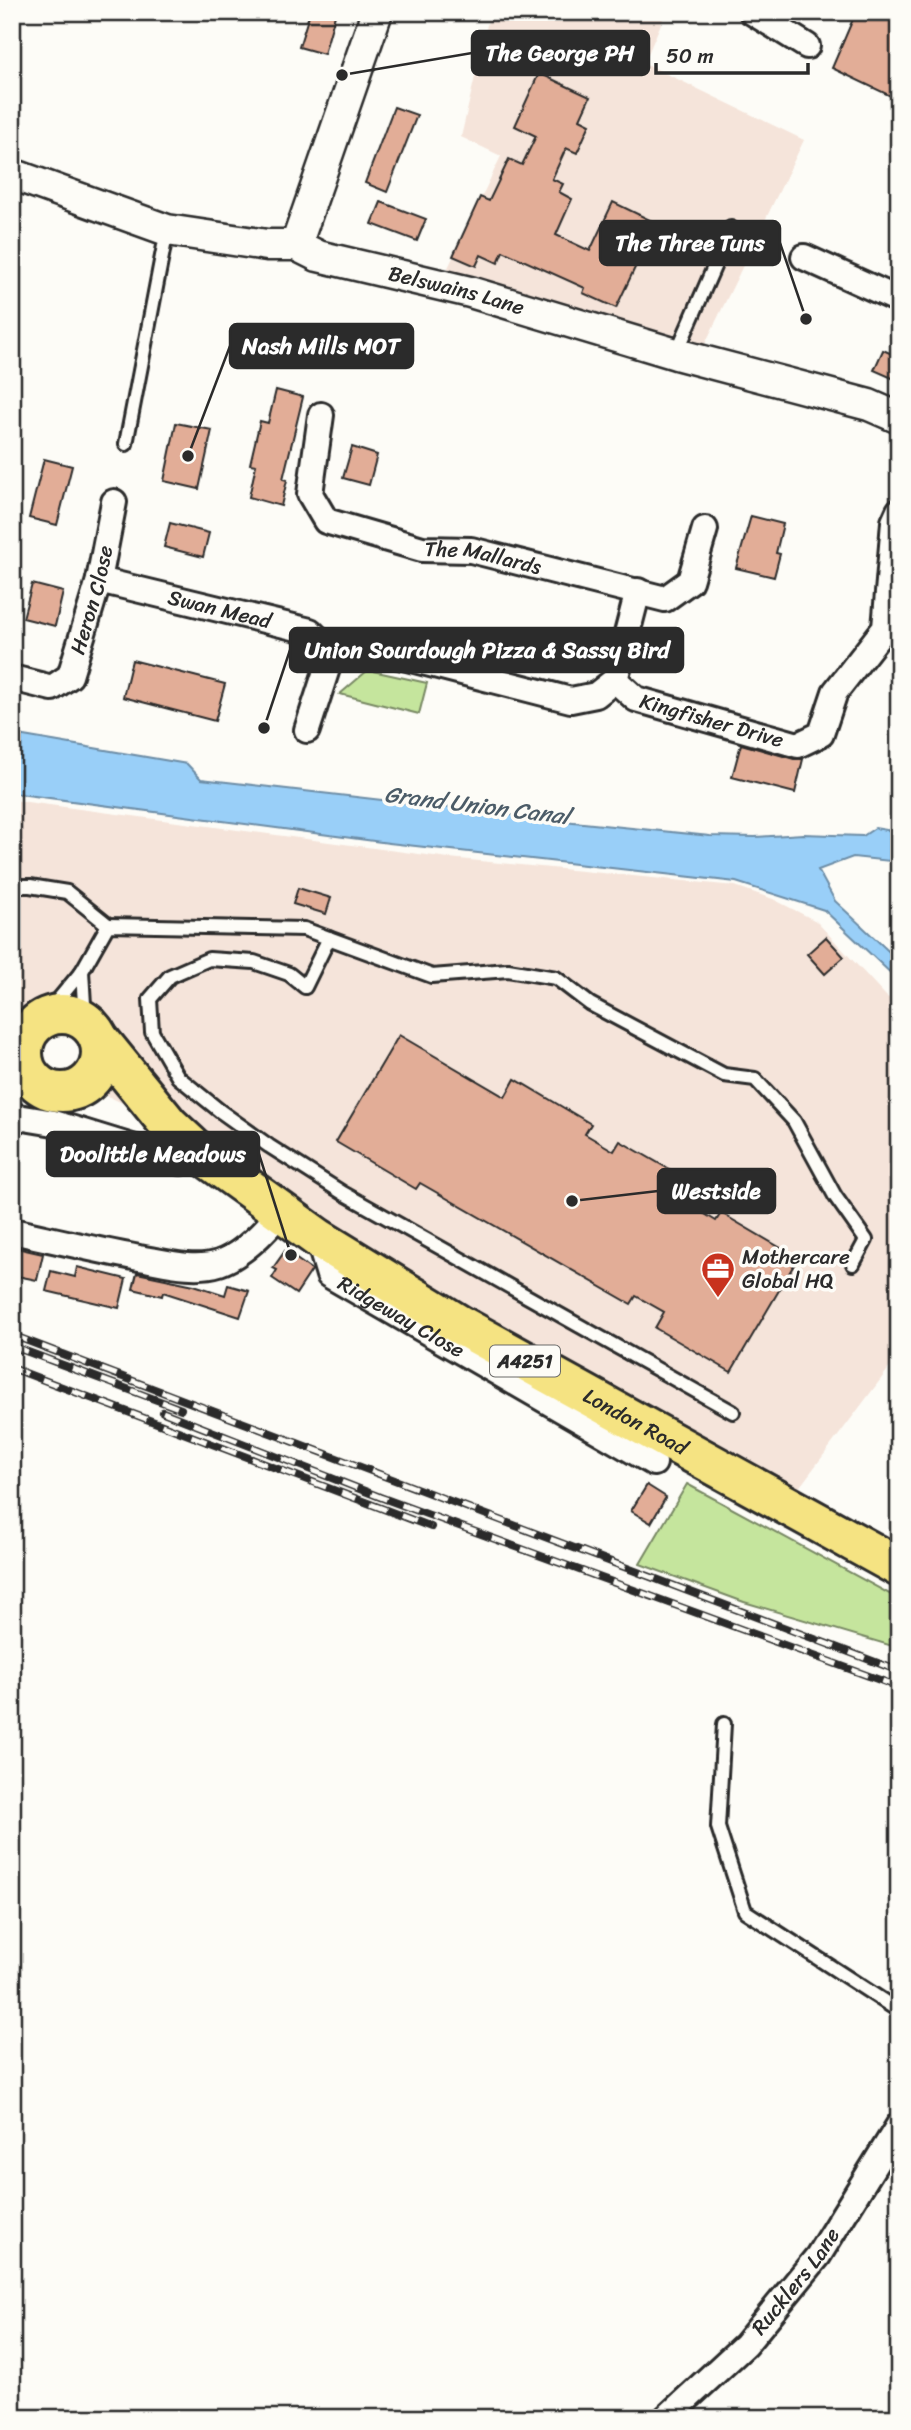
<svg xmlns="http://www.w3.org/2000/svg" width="911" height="2430" viewBox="0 0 911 2430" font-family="Sriracha,sans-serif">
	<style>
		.built { fill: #f5e4da }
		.green { fill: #c5e59d; stroke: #788864; stroke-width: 2 }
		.water { fill: #99cff8; stroke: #6d8da6; stroke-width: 2 }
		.building { fill: #e2ad97; stroke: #2b2b2b; stroke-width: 2 }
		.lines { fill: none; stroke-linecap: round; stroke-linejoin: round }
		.service-casing { stroke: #2b2b2b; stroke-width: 18 }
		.minor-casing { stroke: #2b2b2b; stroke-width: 30 }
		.tertiary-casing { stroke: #2b2b2b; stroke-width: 35 }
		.primary-casing { stroke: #2b2b2b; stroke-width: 44 }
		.service { stroke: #fdfcf7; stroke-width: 12 }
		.minor { stroke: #fdfcf7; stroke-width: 24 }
		.tertiary { stroke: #fdfcf7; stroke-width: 30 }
		.primary { stroke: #f5e382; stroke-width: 38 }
		.rail-casing { stroke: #2b2b2b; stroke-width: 8 }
		.rail { stroke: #fdfcf7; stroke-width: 5; stroke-dasharray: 16; stroke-linecap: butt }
		.labels { text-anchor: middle; stroke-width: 7; stroke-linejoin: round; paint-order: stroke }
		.shield { fill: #fdfcf7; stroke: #6a6a68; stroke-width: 2 }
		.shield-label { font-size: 19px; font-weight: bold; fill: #2b2b2b }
		.street-label { font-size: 21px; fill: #2b2b2b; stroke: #fdfcf7 }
		.poi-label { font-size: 21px; fill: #2b2b2b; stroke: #fdfcf7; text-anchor: start }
		.water-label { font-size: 23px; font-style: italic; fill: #4c5c68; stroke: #fdfcf7 }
		.leader { fill: none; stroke: #2b2b2b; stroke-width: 2.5 }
		.callout-dot { fill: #2b2b2b; stroke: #fdfcf7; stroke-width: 2.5 }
		.callout { fill: #2b2b2b; stroke: #2b2b2b; stroke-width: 2.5 }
		.callout-label { font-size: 23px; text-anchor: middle; font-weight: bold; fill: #fff }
	</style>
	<rect width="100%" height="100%" fill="#fdfcf7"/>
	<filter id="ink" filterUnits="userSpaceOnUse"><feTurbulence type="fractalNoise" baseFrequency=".0143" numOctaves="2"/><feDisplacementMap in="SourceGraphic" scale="14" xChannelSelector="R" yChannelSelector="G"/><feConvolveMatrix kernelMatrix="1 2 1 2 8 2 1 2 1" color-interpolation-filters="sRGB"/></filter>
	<g filter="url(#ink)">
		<g class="built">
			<polygon points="490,12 666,12 644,63 804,140 703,348 681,333 664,339 447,270 501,156 461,137"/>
			<polygon points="12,800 449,858 735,886 773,899 816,921 887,997 899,1003 899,1355 786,1505 169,1125 84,1085 99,1039 85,1021 57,1014 12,1040"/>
		</g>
		<g class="green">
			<polygon points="368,670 427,683 419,714 340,694"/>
			<polygon points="687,1484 899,1599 899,1648 744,1602 640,1564"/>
		</g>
		<polygon class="water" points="12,734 187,764 201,779 554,820 710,836 755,837 803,834 863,836 875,828 899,832 899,862 853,857 818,870 835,901 899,961 899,981 824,910 736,882 389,843 12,793"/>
		<g class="building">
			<polygon points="310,12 336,12 324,54 299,47"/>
			<polygon points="856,12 899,12 899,100 832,68"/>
			<polygon points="539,73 590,97 580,119 590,124 577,153 566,148 552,179 563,184 559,192 572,199 556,235 590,251 613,202 656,223 616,308 583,293 585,288 503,251 498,263 481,255 476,266 453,256 480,197 489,201 509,159 522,165 536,136 515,126"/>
			<polygon points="394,107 417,115 387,192 365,183"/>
			<polygon points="381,202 426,219 417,241 372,224"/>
			<polygon points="883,350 899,357 899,381 874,370"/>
			<polygon points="276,390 303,397 283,479 287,480 281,506 249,497 256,465 250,464 260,421 268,423"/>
			<polygon points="176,423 212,430 199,489 164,481"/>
			<polygon points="352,447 377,455 369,485 343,478"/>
			<polygon points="44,459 72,466 57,525 29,518"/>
			<polygon points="751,516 783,524 776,553 780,554 774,577 736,568"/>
			<polygon points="170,523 209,533 203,557 164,547"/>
			<polygon points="32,584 63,592 55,626 23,618"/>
			<polygon points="132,660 225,684 215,721 123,697"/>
			<polygon points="741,744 794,759 803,759 795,793 732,777"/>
			<polygon points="298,888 331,898 326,914 293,904"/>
			<polygon points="826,937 844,957 825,974 807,954"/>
			<polygon points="399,1035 505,1097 515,1079 591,1124 585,1134 614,1151 620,1141 700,1187 690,1205 716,1221 721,1213 798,1258 731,1372 655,1328 664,1312 636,1296 631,1304 420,1183 416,1189 336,1142"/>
			<polygon points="12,1247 43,1254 37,1280 12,1275"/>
			<polygon points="285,1251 312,1270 296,1294 272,1278 277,1270 273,1268"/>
			<polygon points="77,1267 126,1279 119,1308 46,1291 51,1271 75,1277"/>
			<polygon points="137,1273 194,1285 225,1295 228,1285 249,1291 240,1317 163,1292 162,1296 133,1289"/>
			<polygon points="647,1485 666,1497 651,1523 631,1511"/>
		</g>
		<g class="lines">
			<g class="service-casing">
				<g id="service">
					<polyline points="676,354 731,228"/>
					<polyline points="126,444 167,230"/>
					<polyline points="12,886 30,886 67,892 108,925"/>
					<polyline points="329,938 305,987 289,974 254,962 209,959 170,976 150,999 152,1032 178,1077 220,1111 269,1146 343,1193 733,1412"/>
					<polyline points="82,971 85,1021"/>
					<polyline points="43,1018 82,971 108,925 304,929 432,976 508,970 556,978 590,1004 724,1075 755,1079 794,1121 835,1196 866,1240 853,1264"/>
					<polyline points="724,1724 718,1827 745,1911 899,2011"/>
				</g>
			</g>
			<g class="minor-casing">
				<g id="minor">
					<polyline points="752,12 807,46"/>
					<polyline points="804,257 899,300"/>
					<path id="s1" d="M321 415 310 494 326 521 422 549 471 550 665 599 690 581 705 529"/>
					<path id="s2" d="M99 580 310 631 332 653 364 647 571 700 596 695 615 680 638 591"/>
					<path id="s3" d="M12 678 52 688 70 676 99 580 114 502"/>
					<path id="s4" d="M615 680 636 699 798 745 821 734 835 692 885 628 894 522 899 511"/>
					<polyline points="307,730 332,653"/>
					<polyline points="12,1116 54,1123 181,1162 196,1150"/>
					<path d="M12 1231C54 1240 96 1250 139 1258 164 1262 193 1271 219 1263 243 1255 265 1231 281 1212"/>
					<path id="s5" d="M318 1238 329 1275 654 1463"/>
					<path id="s6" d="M666 2418 745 2345 818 2256 899 2125"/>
				</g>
			</g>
			<g class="tertiary-casing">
				<g id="tertiary">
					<path id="s7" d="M12 174 167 230 267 245H296L318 256 470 292 676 354 869 405 899 418"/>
					<polyline points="296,245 377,12"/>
				</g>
			</g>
			<g class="primary-casing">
				<g id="primary">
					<circle cx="62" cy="1053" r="39"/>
					<path id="s8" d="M99 1039 169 1125 196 1150 318 1238 458 1324 899 1567"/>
				</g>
			</g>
			<use href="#service" class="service"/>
			<use href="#minor" class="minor"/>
			<use href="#tertiary" class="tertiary"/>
			<use href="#primary" class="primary"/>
			<g class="rail-casing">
				<g id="rail">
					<polyline points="12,1335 899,1671"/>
					<polyline points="12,1346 181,1409"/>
					<polyline points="12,1368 431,1527"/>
					<polyline points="163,1412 380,1497 899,1687"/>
				</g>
			</g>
			<use href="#rail" class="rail"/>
		</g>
	</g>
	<defs>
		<g id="office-pin" transform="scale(1.75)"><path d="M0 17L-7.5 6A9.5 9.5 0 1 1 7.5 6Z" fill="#c8321e" stroke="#fdfcf7"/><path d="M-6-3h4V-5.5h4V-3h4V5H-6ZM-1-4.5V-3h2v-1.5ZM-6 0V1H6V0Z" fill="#fff"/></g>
	</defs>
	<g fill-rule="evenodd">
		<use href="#office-pin" x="718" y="1269"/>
	</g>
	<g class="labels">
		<rect class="shield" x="490" y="1345.5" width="70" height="31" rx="5"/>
		<g class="shield-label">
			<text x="525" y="1368">A4251</text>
		</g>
		<g class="street-label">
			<text dy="7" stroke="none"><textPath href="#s7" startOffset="462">Belswains Lane</textPath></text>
			<text dy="7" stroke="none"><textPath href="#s1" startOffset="273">The Mallards</textPath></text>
			<text dy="7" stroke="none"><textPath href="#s3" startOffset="142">Heron Close</textPath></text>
			<text dy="7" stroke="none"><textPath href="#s2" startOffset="124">Swan Mead</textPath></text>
			<text dy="7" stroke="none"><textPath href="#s4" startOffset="107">Kingfisher Drive</textPath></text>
			<text dy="7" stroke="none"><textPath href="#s5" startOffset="122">Ridgeway Close</textPath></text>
			<text dy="7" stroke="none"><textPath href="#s8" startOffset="665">London Road</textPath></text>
			<text dy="7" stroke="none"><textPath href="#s6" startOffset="189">Rucklers Lane</textPath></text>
		</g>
		<g class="poi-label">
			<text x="742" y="1264">Mothercare<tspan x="742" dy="24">Global HQ</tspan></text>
		</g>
		<g class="water-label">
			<text transform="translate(477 805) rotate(7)" y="8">Grand Union Canal</text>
		</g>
	</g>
	<path class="leader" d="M342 75L472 53M806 319L780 243M188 456L230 346M264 728L290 650M291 1255L259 1154M572 1201L658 1191"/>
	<g class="callout-dot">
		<circle cx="342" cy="75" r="7"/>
		<circle cx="806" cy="319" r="7"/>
		<circle cx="188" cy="456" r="7"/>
		<circle cx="264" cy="728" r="7"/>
		<circle cx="291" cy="1255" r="7"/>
		<circle cx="572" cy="1201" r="7"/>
	</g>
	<g class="callout">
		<rect x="472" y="31" width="177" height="44" rx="7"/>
		<rect x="600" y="221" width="180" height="44" rx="7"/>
		<rect x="230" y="324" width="183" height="44" rx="7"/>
		<rect x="290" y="628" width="393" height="44" rx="7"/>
		<rect x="47" y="1132" width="212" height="44" rx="7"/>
		<rect x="658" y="1169" width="117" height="44" rx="7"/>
	</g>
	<g class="callout-label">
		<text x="560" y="61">The George PH</text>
		<text x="690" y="251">The Three Tuns</text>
		<text x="321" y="354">Nash Mills MOT</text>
		<text x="487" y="658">Union Sourdough Pizza &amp; Sassy Bird</text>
		<text x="153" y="1162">Doolittle Meadows</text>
		<text x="716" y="1199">Westside</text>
	</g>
	<rect width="911" height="2430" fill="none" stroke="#fdfcf7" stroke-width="42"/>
	<rect x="21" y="21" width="869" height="2388" fill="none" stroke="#2b2b2b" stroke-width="2.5" filter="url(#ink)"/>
	<path d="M656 63v10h152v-10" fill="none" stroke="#2b2b2b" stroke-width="3.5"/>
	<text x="666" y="63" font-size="21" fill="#2b2b2b" stroke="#fdfcf7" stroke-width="5" paint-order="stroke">50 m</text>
</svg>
